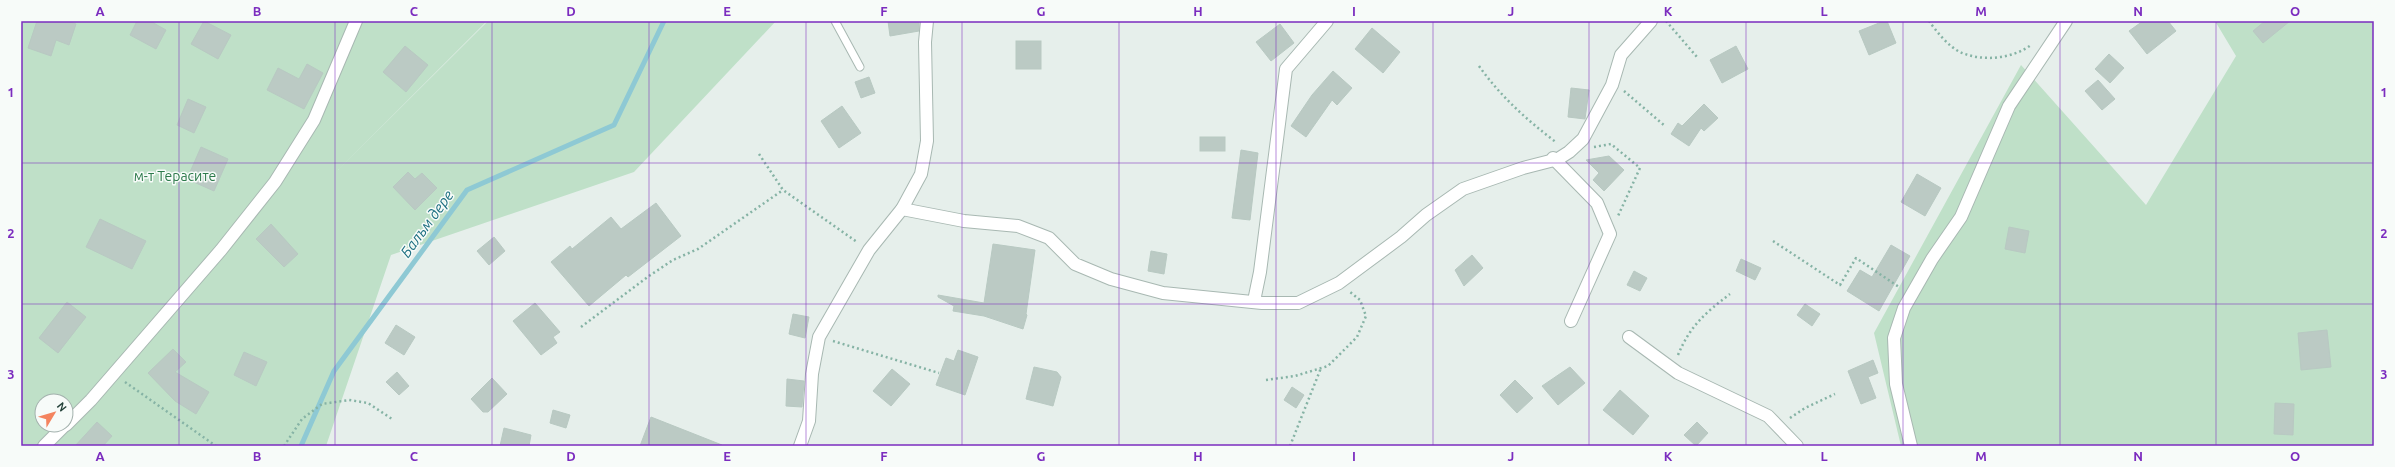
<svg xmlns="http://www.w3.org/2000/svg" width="2395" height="467" viewBox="0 0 2395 467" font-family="Ubuntu,sans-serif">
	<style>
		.green { fill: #bfe0c8; fill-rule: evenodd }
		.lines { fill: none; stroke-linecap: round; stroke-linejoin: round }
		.stream { stroke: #8ec9d4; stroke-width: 5 }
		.building { fill: #bbcac4; stroke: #b8c9c2 }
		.lane-casing { stroke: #a8b8b2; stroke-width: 9 }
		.street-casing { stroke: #a8b8b2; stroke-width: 14 }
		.path { stroke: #86b3a5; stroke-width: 2.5; stroke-dasharray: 2 3; stroke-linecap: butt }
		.lane { stroke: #fff; stroke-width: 7 }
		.street { stroke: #fff; stroke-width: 12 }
		.grid { fill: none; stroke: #7b2cbf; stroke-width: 1; stroke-opacity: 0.55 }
		.labels { text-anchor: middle; stroke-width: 3; stroke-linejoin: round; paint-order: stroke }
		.park-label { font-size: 14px; fill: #2d7a4b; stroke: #f7fbf9 }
		.water-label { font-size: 15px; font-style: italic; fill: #1c6f80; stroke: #f7fbf9 }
		.neatline { fill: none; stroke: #7b2cbf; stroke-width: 1.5 }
		.grid-label { font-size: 13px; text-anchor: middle; font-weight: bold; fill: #7b2cbf }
	</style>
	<rect width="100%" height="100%" fill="#e6efeb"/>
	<g class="green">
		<path d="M21 21H487L338 170 273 394 338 170 488 21H776L634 172 391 255 326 446H21ZM42 401H66V425H42Z"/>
		<polygon points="2215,21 2374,21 2374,446 1901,446 1874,333 2021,65 2146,205 2236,56"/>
	</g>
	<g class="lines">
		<polyline class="stream" points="301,446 334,371 467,190 614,125 664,21"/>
	</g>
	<g class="building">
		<polygon points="37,21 67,21 76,24 69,45 56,40 51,56 28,48"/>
		<polygon points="137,21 150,21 166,30 156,49 130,35"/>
		<polygon points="204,21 231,35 218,59 191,44"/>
		<polygon points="888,21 919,21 919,31 890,36"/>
		<polygon points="1884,21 1887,21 1896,43 1869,55 1859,31"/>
		<polygon points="2143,21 2168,21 2176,31 2147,54 2129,31"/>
		<polygon points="2265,21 2290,21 2263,43 2253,31"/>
		<polygon points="1280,24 1294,43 1271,61 1256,42"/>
		<polygon points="1372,28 1400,52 1383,73 1355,49"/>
		<rect x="1016" y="41" width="25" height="28"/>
		<polygon points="405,46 428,65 406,92 383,72"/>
		<polygon points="1736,46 1748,69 1722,83 1710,60"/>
		<polygon points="2109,54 2124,68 2110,83 2095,69"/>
		<polygon points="307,64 323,73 304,109 267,90 278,68 299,79"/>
		<polygon points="1333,71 1352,88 1337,105 1332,100 1306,137 1291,126 1312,95"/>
		<polygon points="869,77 875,93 861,98 855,82"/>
		<polygon points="2098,80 2115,99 2102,110 2085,91"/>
		<polygon points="1571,88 1589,90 1585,119 1568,117"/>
		<polygon points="188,99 206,107 194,133 177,125"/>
		<polygon points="1704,104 1718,118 1704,131 1701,128 1689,146 1671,134 1678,123 1682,126"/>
		<polygon points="842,106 861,133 839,148 821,121"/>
		<rect x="1200" y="137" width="25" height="14"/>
		<polygon points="201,147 228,159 214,191 187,179"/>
		<polygon points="1241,150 1258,153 1250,220 1232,218"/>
		<polygon points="1609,156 1624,170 1604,191 1593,180 1599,173 1586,160"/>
		<polygon points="408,172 415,179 422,173 437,188 415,210 393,187"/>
		<polygon points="1917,174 1941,188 1925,216 1901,202"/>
		<polygon points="656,203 681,236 628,277 626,275 589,306 551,262 570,246 572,249 611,217 621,229"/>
		<polygon points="100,219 146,241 132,269 86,247"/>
		<polygon points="271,224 298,254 284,267 256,239"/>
		<polygon points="2009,227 2029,231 2025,253 2005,249"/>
		<polygon points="494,237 505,251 489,265 477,251"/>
		<polygon points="993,244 1035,250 1026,314 1027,315 1023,329 984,316 953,311 954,306 938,297 938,295 984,303"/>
		<polygon points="1891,245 1910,256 1879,311 1847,291 1860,270 1872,277"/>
		<polygon points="1151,251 1167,254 1164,274 1148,271"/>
		<polygon points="1472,255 1483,268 1464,286 1455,270"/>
		<polygon points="1741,259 1761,268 1755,280 1736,271"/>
		<polygon points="1634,271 1647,278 1640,291 1627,285"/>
		<polygon points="67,302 86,317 58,353 39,338"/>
		<polygon points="535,303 560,332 553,337 557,343 541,355 513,321"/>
		<polygon points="1805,304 1820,314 1812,326 1797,315"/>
		<polygon points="793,314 809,317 805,338 789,334"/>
		<polygon points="396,325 415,337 404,355 385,343"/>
		<polygon points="2327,330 2331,367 2301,370 2298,333"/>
		<polygon points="173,349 186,362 175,372 209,392 196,414 175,401 148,373"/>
		<polygon points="958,350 978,357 965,395 936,385 946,358 954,361"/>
		<polygon points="244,352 267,362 256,386 234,375"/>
		<polygon points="1873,360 1878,373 1868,377 1876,398 1861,404 1848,371"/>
		<polygon points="1034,367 1057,372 1061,377 1053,406 1026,399"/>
		<polygon points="1570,367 1585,383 1558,405 1542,386"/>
		<polygon points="892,369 910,384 891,406 873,391"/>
		<polygon points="397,372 409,386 399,395 386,382"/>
		<polygon points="492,378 507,394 488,412 483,412 471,399"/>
		<polygon points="787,379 804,381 802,407 786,406"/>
		<polygon points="1515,380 1533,398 1517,413 1500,395"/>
		<polygon points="1292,387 1304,395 1296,408 1284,400"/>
		<polygon points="1620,390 1649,416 1633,435 1603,410"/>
		<polygon points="2275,403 2294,404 2293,435 2274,434"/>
		<polygon points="553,410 570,415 566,428 550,423"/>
		<polygon points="651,417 722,445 722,446 640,446"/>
		<polygon points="97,422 112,436 103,446 75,446"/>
		<polygon points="1697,422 1708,433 1696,446 1684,435"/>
		<polygon points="504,428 531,435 529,446 500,446"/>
	</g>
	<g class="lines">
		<g class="lane-casing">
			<polyline id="lane" points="835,21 860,67"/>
		</g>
		<g class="street-casing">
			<g id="street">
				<polyline points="1553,158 1597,203 1610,234 1571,321"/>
				<polyline points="902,209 964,221 1018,226 1049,238 1075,264 1111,279 1163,293 1262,303 1298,303 1339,283 1401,237 1426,215 1463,189 1523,168 1558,159 1569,152 1583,139 1612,85 1621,55 1651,21"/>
				<polyline points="1254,301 1260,272 1286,69 1327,21"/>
				<polyline points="1629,337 1678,373 1768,416 1797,446"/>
				<polyline points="66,425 91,400 221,250 275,182 314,120 356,21"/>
				<polyline points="44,446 65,425"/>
				<polyline points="800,446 809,421 812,374 819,337 869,250 902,209 921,174 927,141 925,42 927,21"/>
				<polyline points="1911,446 1896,384 1894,338 1904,308 1932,259 1961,217 2009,106 2066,21"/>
			</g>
		</g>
		<g class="path">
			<polyline points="1666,21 1697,57"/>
			<path d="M1929 21C1936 31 1949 47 1960 52 1982 62 2012 59 2031 45"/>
			<path d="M1479 66C1501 97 1527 120 1557 143"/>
			<polyline points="1624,91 1665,126"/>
			<polyline points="1594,147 1611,144 1640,168 1618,216"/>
			<polyline points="759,154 783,190 857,242"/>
			<polyline points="1773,241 1840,285 1856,258 1899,287"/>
			<polyline points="581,327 649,276 673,260 698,249 783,190"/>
			<polyline points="833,341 939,373"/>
			<path d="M1678 355C1690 326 1705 313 1730 294"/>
			<polyline points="1266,380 1295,376 1328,366 1357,337 1366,316 1360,300 1350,292"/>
			<polyline points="125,382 216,446"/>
			<polyline points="1790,418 1805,408 1835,394"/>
			<polyline points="284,446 302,419 322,404 349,400 368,403 392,419"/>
			<polyline points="1290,446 1321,368"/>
		</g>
		<use href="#lane" class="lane"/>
		<use href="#street" class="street"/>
	</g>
	<path class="grid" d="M179 21V446M335 21V446M492 21V446M649 21V446M806 21V446M962 21V446M1119 21V446M1276 21V446M1433 21V446M1589 21V446M1746 21V446M1903 21V446M2060 21V446M2216 21V446M21 163H2374M21 304H2374"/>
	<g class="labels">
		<g class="park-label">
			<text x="175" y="181">м-т Терасите</text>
		</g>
		<g class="water-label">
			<text transform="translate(427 224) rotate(-54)" y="5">Балъм дере</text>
		</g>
	</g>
	<rect width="2395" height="467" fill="none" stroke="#f7fbf9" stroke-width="44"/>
	<g transform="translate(54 413) rotate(52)"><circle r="19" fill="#f7fbf9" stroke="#a3b1ad"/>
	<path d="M0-3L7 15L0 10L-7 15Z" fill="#f4845f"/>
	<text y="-6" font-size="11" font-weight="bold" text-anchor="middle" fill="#24423a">N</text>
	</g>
	<rect x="22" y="22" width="2351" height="423" class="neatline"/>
	<g class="grid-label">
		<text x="100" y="16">A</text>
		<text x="257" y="16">B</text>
		<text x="414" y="16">C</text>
		<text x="571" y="16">D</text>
		<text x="727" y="16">E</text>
		<text x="884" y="16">F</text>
		<text x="1041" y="16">G</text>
		<text x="1198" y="16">H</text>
		<text x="1354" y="16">I</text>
		<text x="1511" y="16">J</text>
		<text x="1668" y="16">K</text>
		<text x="1824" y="16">L</text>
		<text x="1981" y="16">M</text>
		<text x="2138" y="16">N</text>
		<text x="2295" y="16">O</text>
		<text x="11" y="97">1</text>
		<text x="2384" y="97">1</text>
		<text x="11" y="238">2</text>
		<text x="2384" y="238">2</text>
		<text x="11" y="379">3</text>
		<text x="2384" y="379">3</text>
		<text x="100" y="461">A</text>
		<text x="257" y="461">B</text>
		<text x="414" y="461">C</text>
		<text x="571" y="461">D</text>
		<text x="727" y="461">E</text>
		<text x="884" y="461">F</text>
		<text x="1041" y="461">G</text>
		<text x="1198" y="461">H</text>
		<text x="1354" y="461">I</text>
		<text x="1511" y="461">J</text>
		<text x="1668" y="461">K</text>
		<text x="1824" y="461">L</text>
		<text x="1981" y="461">M</text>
		<text x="2138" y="461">N</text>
		<text x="2295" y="461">O</text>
	</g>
</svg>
